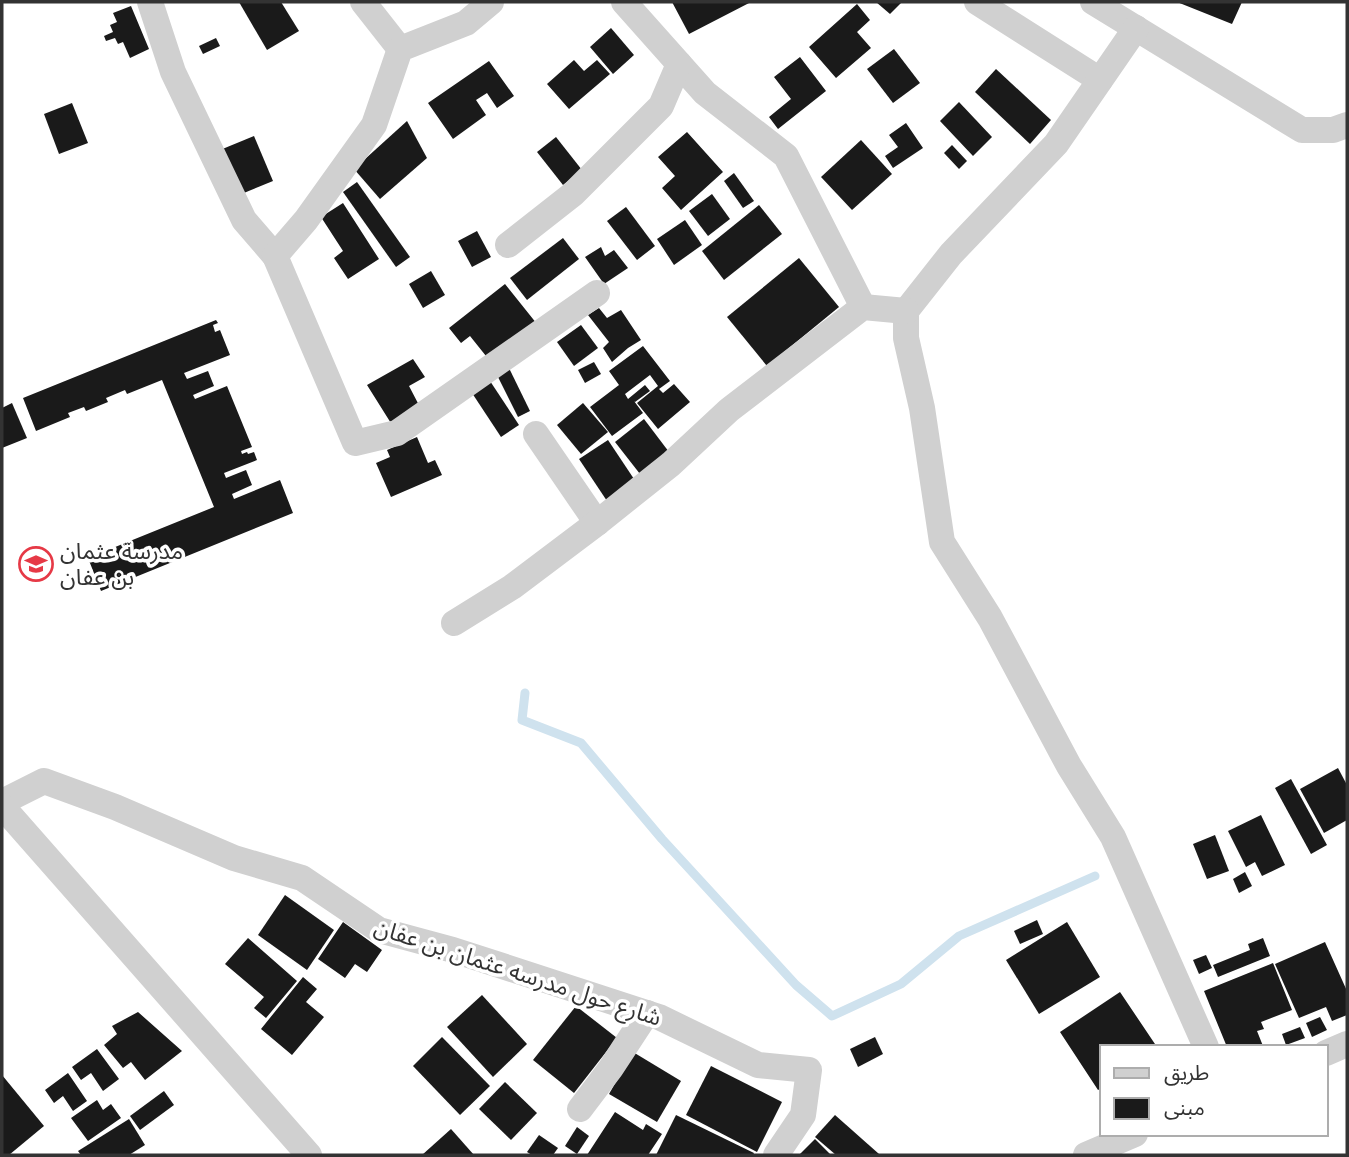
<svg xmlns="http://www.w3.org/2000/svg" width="1349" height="1157" viewBox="0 0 1349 1157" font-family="Raleway,'Noto Sans Arabic',sans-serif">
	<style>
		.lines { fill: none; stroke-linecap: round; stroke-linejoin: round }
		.stream { stroke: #cfe2ee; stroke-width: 9 }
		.building { fill: #1a1a1a }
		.street { stroke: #d0d0d0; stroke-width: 26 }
		.labels { text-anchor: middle; stroke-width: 7; stroke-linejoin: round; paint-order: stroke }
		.poi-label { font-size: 23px; fill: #333; stroke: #fff; text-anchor: start }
		.street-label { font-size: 23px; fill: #333; stroke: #fff }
	</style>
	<rect width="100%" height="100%" fill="#fff"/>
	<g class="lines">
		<polyline class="stream" points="525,693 522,720 581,743 662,839 796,985 832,1016 901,984 959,936 1095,876"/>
	</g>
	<g class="building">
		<polygon points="239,2 281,2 299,31 267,50"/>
		<polygon points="672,2 751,2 689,34"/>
		<polygon points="876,2 902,2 890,14"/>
		<polygon points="1177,2 1242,2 1232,24"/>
		<polygon points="857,4 870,20 857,32 871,48 836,78 809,47"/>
		<polygon points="131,6 149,49 130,58 123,42 118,44 115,38 106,41 104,36 113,32 110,25 117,22 113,13"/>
		<polygon points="611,28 634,55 613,74 590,47"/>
		<polygon points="216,38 220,46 203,54 199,46"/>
		<polygon points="894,49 920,83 893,103 867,69"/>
		<polygon points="800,57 826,91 778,129 769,117 791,99 774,77"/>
		<polygon points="574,60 584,71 597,60 610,74 569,109 547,84"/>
		<polygon points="489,61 514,96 497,108 487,93 476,100 486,115 453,139 428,103"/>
		<polygon points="996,69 1051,120 1030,144 975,92"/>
		<polygon points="959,102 992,137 973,156 940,121"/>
		<polygon points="72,103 88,143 59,154 44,114"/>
		<polygon points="407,121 427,158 380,199 354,169"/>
		<polygon points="906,123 923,148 893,168 885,156 898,147 889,135"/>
		<polygon points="687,132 723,172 681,210 662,188 675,176 658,157"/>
		<polygon points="254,136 273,181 239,195 220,150"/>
		<polygon points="556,137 582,170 563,185 537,152"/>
		<polygon points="861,140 892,174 852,210 821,177"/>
		<polygon points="952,145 967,161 959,169 944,153"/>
		<polygon points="734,173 754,201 743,208 724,181"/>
		<polygon points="357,182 410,257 396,267 343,192"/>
		<polygon points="712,194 730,219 708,236 689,211"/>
		<polygon points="343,203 379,259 348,279 334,258 343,251 321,217"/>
		<polygon points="759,205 782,234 724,280 702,251"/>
		<polygon points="626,207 655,246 637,260 607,221"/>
		<polygon points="685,220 702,245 674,265 657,239"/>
		<polygon points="477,231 491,257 472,267 458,241"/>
		<polygon points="563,238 579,259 527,300 510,278"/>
		<polygon points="601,247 605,256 614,250 628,268 604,284 585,257"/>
		<polygon points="799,258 839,307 767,366 727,317"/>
		<polygon points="431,271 445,295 423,308 409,284"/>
		<polygon points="505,284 537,324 490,361 470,336 461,343 449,328"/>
		<polygon points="599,308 607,318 621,310 641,340 628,348 612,362 603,348 609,342 588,315"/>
		<polygon points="216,320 218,323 213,325 215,332 220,330 230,355 184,373 187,379 208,371 214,386 193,395 195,399 227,386 252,447 241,451 242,454 247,452 248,454 254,452 257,460 224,473 226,478 246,470 252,485 232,494 234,499 280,480 293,513 101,591 88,558 214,507 162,380 127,394 125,390 106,398 108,402 86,411 84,407 68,413 70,417 36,431 23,398"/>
		<polygon points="581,325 598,348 574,366 557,342"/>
		<polygon points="643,346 670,381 659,389 663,393 674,384 690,402 658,429 637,403 658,386 650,375 625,394 628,399 645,385 650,391 635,402 634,401 643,413 612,436 590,407 619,385 609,371"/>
		<polygon points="413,359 425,377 409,386 421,409 394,428 367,385"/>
		<polygon points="594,362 601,374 585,383 578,370"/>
		<polygon points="508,366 530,411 518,417 496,373"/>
		<polygon points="490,381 519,425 501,437 472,393"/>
		<polygon points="12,403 27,438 2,448 2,408"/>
		<polygon points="583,403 608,432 581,454 557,425"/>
		<polygon points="644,419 669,452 640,474 615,442"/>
		<polygon points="417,437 428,463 435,460 442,475 391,497 376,463 390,457 387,450"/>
		<polygon points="608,440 636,482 607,501 579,459"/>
		<polygon points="1338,768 1347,785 1347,820 1324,833 1300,789"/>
		<polygon points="1291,779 1327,845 1311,854 1275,788"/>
		<polygon points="1261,815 1285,865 1262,876 1255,862 1246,867 1228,831"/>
		<polygon points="1215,835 1229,871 1207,879 1193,844"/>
		<polygon points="1245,872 1252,886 1239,893 1233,879"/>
		<polygon points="285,895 334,930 307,970 258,935"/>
		<polygon points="1037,920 1043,934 1020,944 1014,931"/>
		<polygon points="343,922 382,950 367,972 355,964 345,978 318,959"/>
		<polygon points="1067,922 1100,977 1039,1014 1006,960"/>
		<polygon points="248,938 297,981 266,1018 254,1008 264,997 225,964"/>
		<polygon points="1263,938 1270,956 1218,977 1213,965 1250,950 1248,944"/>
		<polygon points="1325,942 1347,991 1347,1015 1332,1021 1326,1007 1299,1018 1275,964"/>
		<polygon points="1206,955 1212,968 1199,974 1193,960"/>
		<polygon points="1273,963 1292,1010 1261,1022 1264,1029 1257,1031 1263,1046 1227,1047 1204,991"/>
		<polygon points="303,977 317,989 306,1002 324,1017 292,1055 261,1029"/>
		<polygon points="1120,992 1157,1047 1102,1047 1102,1088 1098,1090 1060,1032"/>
		<polygon points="482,995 527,1044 493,1077 447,1027"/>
		<polygon points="576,1006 617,1038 574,1093 533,1060"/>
		<polygon points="138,1012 182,1051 145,1080 131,1062 123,1068 104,1045 117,1034 112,1026"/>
		<polygon points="1320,1017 1327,1030 1312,1037 1306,1023"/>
		<polygon points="1300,1027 1305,1038 1286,1045 1282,1034"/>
		<polygon points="442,1037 490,1086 460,1115 413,1066"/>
		<polygon points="875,1037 883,1054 858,1067 850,1049"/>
		<polygon points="97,1049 119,1079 103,1091 91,1073 81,1080 72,1067"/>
		<polygon points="633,1052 681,1081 657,1122 609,1094"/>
		<polygon points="711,1066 782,1102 757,1152 686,1115"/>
		<polygon points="68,1073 87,1101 73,1111 63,1096 54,1103 45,1090"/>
		<polygon points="2,1075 44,1126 9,1155 2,1155"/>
		<polygon points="505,1082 537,1113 511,1140 479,1109"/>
		<polygon points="164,1091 174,1105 140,1130 130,1116"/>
		<polygon points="97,1100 103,1110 111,1104 121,1118 88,1141 71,1118"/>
		<polygon points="615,1112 643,1130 646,1124 662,1134 648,1155 587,1155"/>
		<polygon points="676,1115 754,1153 753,1155 656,1155"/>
		<polygon points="835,1115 879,1154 878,1155 836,1155 815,1137"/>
		<polygon points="129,1119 145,1145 129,1155 81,1155 78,1151"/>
		<polygon points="577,1127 589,1136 577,1154 565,1146"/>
		<polygon points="451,1129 474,1155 422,1155"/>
		<polygon points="539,1135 558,1148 553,1155 532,1155 527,1152"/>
		<polygon points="815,1139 831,1155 799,1155"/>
	</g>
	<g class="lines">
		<g class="street">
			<polyline points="150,2 173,72 244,220 275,256"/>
			<polyline points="363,2 400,49"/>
			<polyline points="491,2 466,23 400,49 374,125 306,220 275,256 355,443 397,433 597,293"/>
			<polyline points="624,2 705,93 786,156 863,307"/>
			<polyline points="977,2 1100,80"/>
			<polyline points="1093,2 1302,130 1333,130 1347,125"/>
			<polyline points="1136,28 1056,144 951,254 906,311 906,338 922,408 942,542 990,618 1069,766 1113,837 1206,1047"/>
			<polyline points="508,245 573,194 661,106 679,64"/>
			<polyline points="536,434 597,523"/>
			<polyline points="454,623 512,587 597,523 671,464 729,410 863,307 906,311"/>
			<polyline points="2,802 44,781 115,807 234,858 302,878 379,930 453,950 659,1017 758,1065 809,1070 803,1115 776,1155"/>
			<polyline points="2,806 309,1155"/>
			<polyline points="1326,1053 1347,1044"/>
			<polyline points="580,1109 611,1068 647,1013"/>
			<polyline points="1086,1155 1135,1134"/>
		</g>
	</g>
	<defs>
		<g id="school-ring" transform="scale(1.75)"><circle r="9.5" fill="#fff" stroke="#e63946" stroke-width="1.5"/><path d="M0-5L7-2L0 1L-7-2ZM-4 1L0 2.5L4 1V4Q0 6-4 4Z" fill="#e63946"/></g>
	</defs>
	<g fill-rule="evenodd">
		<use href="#school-ring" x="36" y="564"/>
	</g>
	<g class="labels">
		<g class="poi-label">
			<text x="60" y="559">مدرسة عثمان<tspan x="60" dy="26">بن عفان</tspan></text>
		</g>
		<g class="street-label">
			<text transform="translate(518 972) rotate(18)" y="8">شارع حول مدرسه عثمان بن عفان</text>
		</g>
	</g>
	<rect width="1349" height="1157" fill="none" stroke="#333333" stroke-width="7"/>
	<rect x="1100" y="1045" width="228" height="91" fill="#ffffff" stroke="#adadad" stroke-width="2"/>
	<rect x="1114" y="1068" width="35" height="10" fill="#d0d0d0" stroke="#adadad" stroke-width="2"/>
	<text x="1164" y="1080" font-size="21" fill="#333333">طريق</text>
	<rect x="1114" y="1098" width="35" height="21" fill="#1a1a1a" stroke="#adadad" stroke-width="2"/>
	<text x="1164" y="1115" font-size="21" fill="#333333">مبنى</text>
</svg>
